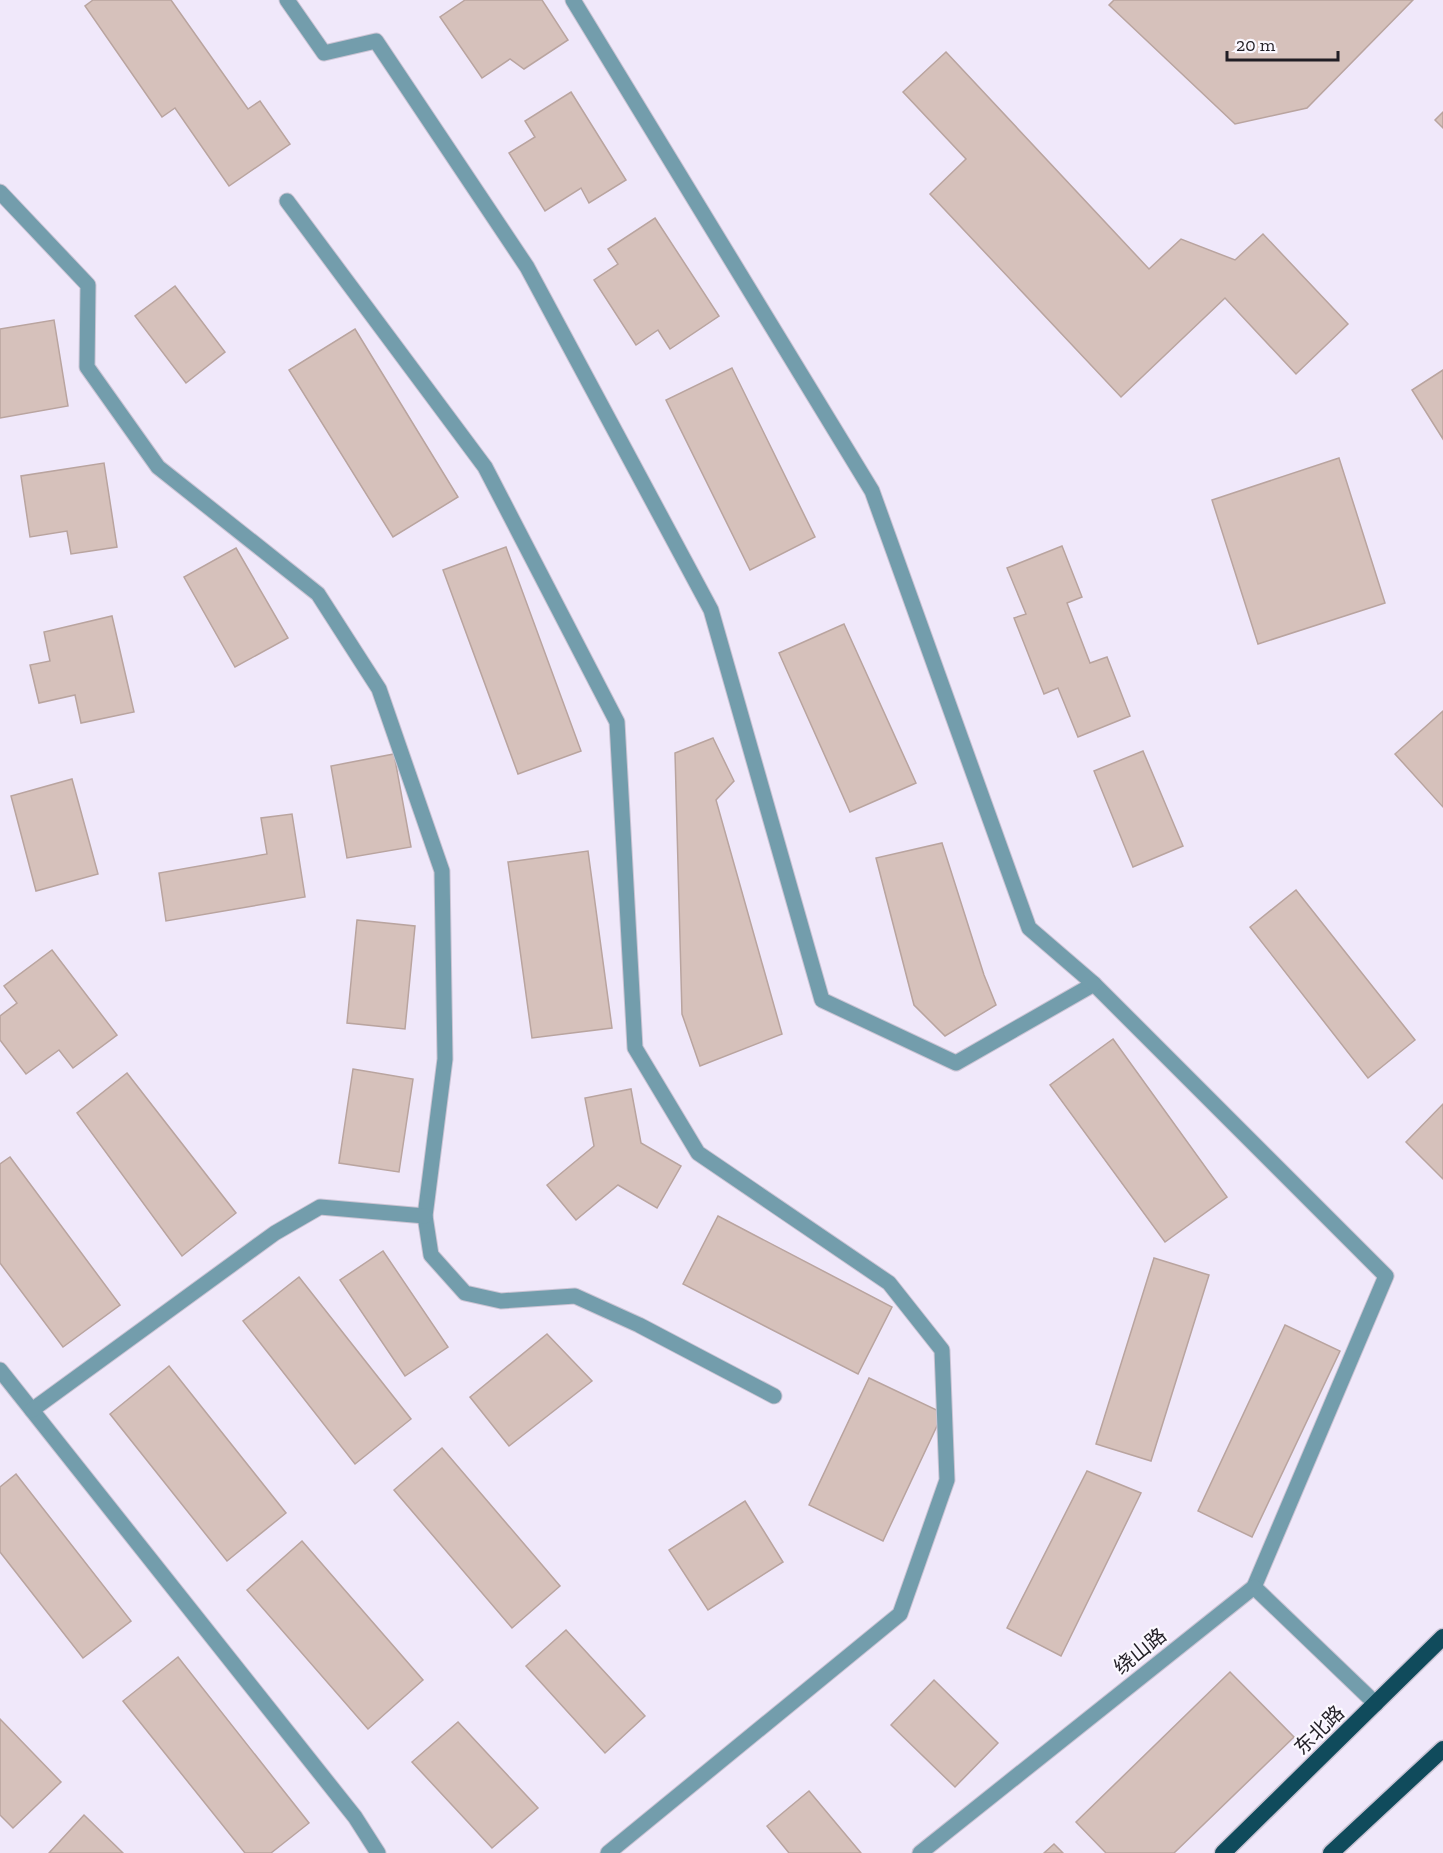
<svg xmlns="http://www.w3.org/2000/svg" width="1443" height="1853" viewBox="0 0 1443 1853" font-family="'Zilla Slab','Noto Sans SC',serif">
	<style>
		.building { fill: #d6c1bb; stroke: #b9a49f; stroke-width: 1.5 }
		.lines { fill: none; stroke-linecap: round; stroke-linejoin: round }
		.minor-casing { stroke: #cbc4d4; stroke-width: 17 }
		.trunk-casing { stroke: #cbc4d4; stroke-width: 19 }
		.minor { stroke: #739dac; stroke-width: 15 }
		.trunk { stroke: #104b5c; stroke-width: 16 }
		.labels { text-anchor: middle; stroke-width: 4.5; stroke-linejoin: round; paint-order: stroke }
		.street-label { font-size: 20px; fill: #211e25; stroke: #fbf8ff }
	</style>
	<rect width="100%" height="100%" fill="#f0e8fa"/>
	<g class="building">
		<polygon points="93,0 171,0 248,109 260,101 290,144 229,186 175,108 162,117 85,6"/>
		<polygon points="465,0 542,0 568,40 524,69 510,59 482,78 440,17"/>
		<polygon points="1114,0 1413,0 1307,108 1235,124 1109,5"/>
		<polygon points="946,52 1149,269 1181,239 1235,260 1263,234 1348,324 1296,374 1225,298 1121,397 930,194 966,159 903,92"/>
		<polygon points="571,92 626,180 589,203 581,188 545,211 509,153 535,137 525,121"/>
		<polygon points="1443,112 1443,128 1435,120"/>
		<polygon points="655,218 719,316 670,349 658,330 636,345 594,280 618,264 608,249"/>
		<polygon points="175,286 225,352 186,383 135,316"/>
		<polygon points="54,320 68,406 0,418 0,329"/>
		<polygon points="355,329 458,497 393,537 289,370"/>
		<polygon points="732,368 815,537 750,570 666,400"/>
		<polygon points="1443,370 1443,439 1412,390"/>
		<polygon points="1339,458 1385,603 1258,644 1212,500"/>
		<polygon points="104,463 117,547 71,554 67,531 30,537 21,476"/>
		<polygon points="1062,546 1082,597 1067,603 1090,663 1107,657 1130,716 1078,737 1058,688 1044,694 1014,618 1026,614 1007,568"/>
		<polygon points="506,547 581,751 518,774 443,570"/>
		<polygon points="236,548 288,638 235,667 184,577"/>
		<polygon points="112,616 134,712 81,723 75,695 39,703 30,665 50,661 44,632"/>
		<polygon points="844,624 916,783 850,812 779,653"/>
		<polygon points="1443,711 1443,807 1395,754"/>
		<polygon points="713,738 734,781 716,800 782,1034 700,1066 682,1014 675,753"/>
		<polygon points="1143,751 1183,846 1133,867 1094,771"/>
		<polygon points="394,754 411,847 347,858 331,766"/>
		<polygon points="72,779 98,874 36,891 11,796"/>
		<polygon points="292,814 305,897 166,921 159,873 267,854 261,818"/>
		<polygon points="942,843 984,975 996,1005 945,1036 914,1005 876,858"/>
		<polygon points="588,851 612,1028 532,1038 508,862"/>
		<polygon points="1296,890 1415,1040 1368,1078 1250,927"/>
		<polygon points="357,920 415,926 405,1029 347,1023"/>
		<polygon points="52,950 117,1035 73,1068 59,1050 26,1074 0,1040 0,1016 17,1003 4,986"/>
		<polygon points="1113,1039 1227,1197 1165,1242 1050,1085"/>
		<polygon points="353,1069 413,1079 399,1172 339,1163"/>
		<polygon points="127,1073 236,1213 182,1256 77,1113"/>
		<polygon points="631,1089 641,1143 681,1166 657,1208 618,1185 576,1220 547,1185 594,1146 585,1098"/>
		<polygon points="1443,1104 1443,1179 1406,1142"/>
		<polygon points="10,1157 120,1305 63,1347 0,1263 0,1164"/>
		<polygon points="718,1216 892,1307 858,1374 683,1284"/>
		<polygon points="383,1251 448,1347 405,1376 340,1280"/>
		<polygon points="1154,1258 1209,1275 1151,1461 1096,1444"/>
		<polygon points="299,1277 411,1419 355,1464 243,1321"/>
		<polygon points="1285,1325 1340,1351 1252,1537 1198,1511"/>
		<polygon points="547,1334 592,1381 509,1446 470,1397"/>
		<polygon points="169,1366 286,1513 227,1561 110,1414"/>
		<polygon points="869,1378 943,1413 883,1541 809,1505"/>
		<polygon points="442,1448 560,1586 512,1628 394,1490"/>
		<polygon points="1087,1471 1141,1493 1061,1656 1007,1628"/>
		<polygon points="16,1474 131,1621 83,1658 0,1552 0,1487"/>
		<polygon points="745,1501 783,1562 708,1610 669,1550"/>
		<polygon points="302,1541 423,1680 368,1729 247,1590"/>
		<polygon points="566,1630 645,1716 605,1753 526,1666"/>
		<polygon points="178,1657 309,1823 271,1853 245,1853 123,1701"/>
		<polygon points="1230,1672 1294,1737 1174,1853 1106,1853 1076,1822"/>
		<polygon points="934,1680 998,1743 955,1787 891,1725"/>
		<polygon points="0,1719 61,1782 13,1828 0,1815"/>
		<polygon points="458,1722 538,1808 492,1848 412,1762"/>
		<polygon points="809,1791 861,1853 789,1853 767,1826"/>
		<polygon points="84,1815 123,1853 49,1853"/>
		<polygon points="1054,1844 1063,1853 1044,1853"/>
	</g>
	<g class="lines">
		<g class="minor-casing">
			<g id="minor">
				<polyline points="287,0 324,53 376,41 527,267 711,610 822,1000 956,1063 1094,984 1386,1276 1254,1587"/>
				<polyline points="573,0 872,491 1029,928 1094,984"/>
				<polyline points="0,192 88,285 87,367 158,467 318,594 379,689 442,871 445,1059 425,1216 431,1255 465,1293 501,1301 575,1296 639,1325 774,1396"/>
				<polyline points="287,201 485,467 617,722 635,1048 698,1153 889,1283 942,1350 947,1480 900,1614 608,1853"/>
				<polyline points="0,1370 355,1817 378,1853"/>
				<polyline points="32,1410 275,1233 320,1207 425,1216"/>
				<polyline points="920,1853 1254,1587 1376,1704"/>
			</g>
		</g>
		<g class="trunk-casing">
			<g id="trunk">
				<polyline points="1223,1853 1443,1637"/>
				<polyline points="1331,1853 1443,1749"/>
			</g>
		</g>
		<use href="#minor" class="minor"/>
		<use href="#trunk" class="trunk"/>
	</g>
	<g class="labels">
		<g class="street-label">
			<text transform="translate(1140 1651) rotate(-39)" y="7">绕山路</text>
			<text transform="translate(1319 1730) rotate(-44)" y="7">东北路</text>
		</g>
	</g>
	<path d="M1227 51v9h111v-9" fill="none" stroke="#211e25" stroke-width="3"/>
	<text x="1236" y="51" font-size="18" fill="#211e25" stroke="#fbf8ff" stroke-width="4.5" paint-order="stroke">20 m</text>
</svg>
